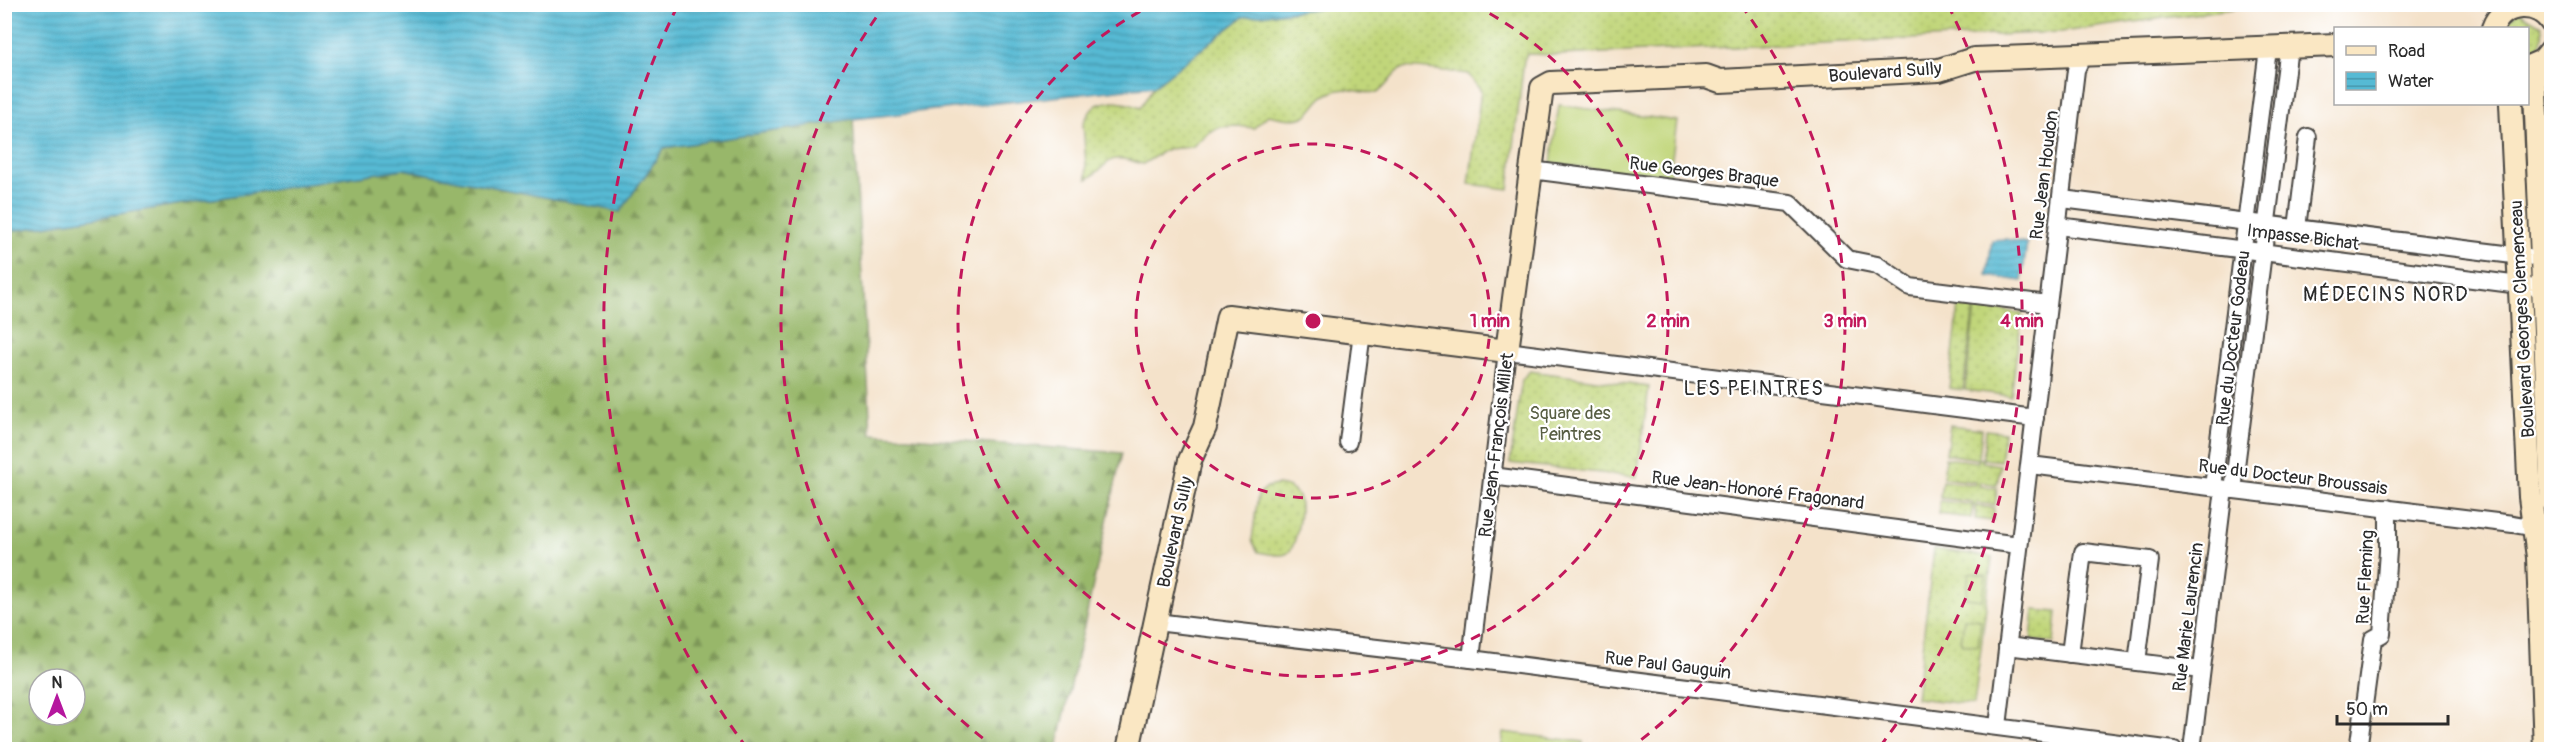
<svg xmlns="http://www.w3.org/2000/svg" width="2556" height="754" viewBox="0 0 2556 754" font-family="Pangolin,sans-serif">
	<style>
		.grass { fill: url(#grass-dots); stroke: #768052; stroke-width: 1.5 }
		.forest { fill: url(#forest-firs); stroke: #62714a; stroke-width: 1.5; fill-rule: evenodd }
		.pitch { fill: #c1d67a; stroke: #768052; stroke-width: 1.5 }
		.water { fill: url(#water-rules); stroke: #407280; stroke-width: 1.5 }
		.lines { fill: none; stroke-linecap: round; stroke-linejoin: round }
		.street-casing { stroke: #494643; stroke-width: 20 }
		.secondary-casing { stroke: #494643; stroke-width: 26 }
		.street { stroke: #fff; stroke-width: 16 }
		.secondary { stroke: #fae7c3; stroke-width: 22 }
		.ring { fill: none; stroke: #c2185b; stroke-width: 3; stroke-dasharray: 10 8 }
		.labels { text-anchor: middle; stroke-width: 4.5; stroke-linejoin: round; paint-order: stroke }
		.street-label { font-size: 18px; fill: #2b2b2b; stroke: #fff }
		.park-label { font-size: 18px; fill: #585e43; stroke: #fff }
		.neighbourhood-label { font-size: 20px; letter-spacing: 1.5px; fill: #2b2b2b; stroke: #fff }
		.centre { fill: #c2185b; stroke: #fff; stroke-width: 3 }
		.ring-label { font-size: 18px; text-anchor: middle; font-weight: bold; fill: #c2185b; stroke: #fff; stroke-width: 4.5; stroke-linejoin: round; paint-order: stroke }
	</style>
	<defs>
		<pattern id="grass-dots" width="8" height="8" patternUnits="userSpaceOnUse" patternTransform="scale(1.5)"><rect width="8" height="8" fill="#c1d67a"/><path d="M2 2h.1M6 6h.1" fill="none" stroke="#a6b86a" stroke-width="1.8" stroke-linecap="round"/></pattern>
		<pattern id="forest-firs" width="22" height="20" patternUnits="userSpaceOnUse" patternTransform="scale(1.5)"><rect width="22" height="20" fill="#98b76a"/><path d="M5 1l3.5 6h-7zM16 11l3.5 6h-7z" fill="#7c9557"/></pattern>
		<pattern id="water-rules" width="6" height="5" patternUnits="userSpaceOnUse" patternTransform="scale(1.5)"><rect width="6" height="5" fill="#56bad4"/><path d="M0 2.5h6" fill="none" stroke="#4797ac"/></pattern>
	</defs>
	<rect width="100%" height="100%" fill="#fff"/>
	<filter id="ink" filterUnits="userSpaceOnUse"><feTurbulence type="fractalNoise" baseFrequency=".0167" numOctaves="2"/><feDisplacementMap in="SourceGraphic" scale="12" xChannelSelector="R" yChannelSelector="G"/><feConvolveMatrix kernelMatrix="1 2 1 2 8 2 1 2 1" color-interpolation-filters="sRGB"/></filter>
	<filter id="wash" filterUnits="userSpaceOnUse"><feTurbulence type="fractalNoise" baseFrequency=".008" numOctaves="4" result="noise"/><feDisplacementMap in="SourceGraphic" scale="24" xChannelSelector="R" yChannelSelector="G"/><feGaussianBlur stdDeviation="1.35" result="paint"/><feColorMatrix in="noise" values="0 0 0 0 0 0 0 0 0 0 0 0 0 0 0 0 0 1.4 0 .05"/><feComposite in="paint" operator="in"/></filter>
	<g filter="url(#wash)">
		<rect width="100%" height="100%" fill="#f4e2ca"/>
		<g class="grass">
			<path d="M1350 5H2260L2061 32 1559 55 1527 54 1524 60 1509 189 1469 184 1481 91 1468 74C1460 73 1408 66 1404 68 1391 72 1386 93 1373 93 1353 93 1350 84 1328 94 1318 98 1314 111 1305 116 1294 122 1279 117 1268 115L1254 128 1237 126 1219 127 1209 132 1192 147 1167 149 1143 164C1134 162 1118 155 1110 161 1101 167 1097 174 1087 179L1083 123C1086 118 1090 111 1094 107 1104 98 1130 103 1140 108L1154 86 1243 17Z"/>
			<path d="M2519 12 2541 25C2545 39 2540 49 2528 55V28H2500Z"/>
			<polygon points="1959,305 1974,307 1963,390 1949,388"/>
			<polygon points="1975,307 2022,313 2011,396 1965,390"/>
			<polygon points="1530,371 1649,387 1637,477 1510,463 1522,379"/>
			<polygon points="1950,425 1982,429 1979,459 1983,459 1986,430 2004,432 2000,461 1983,459 1982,462 2000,465 1997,485 1980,482 1979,486 1997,488 1995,505 1977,503 1977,506 1994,508 1993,521 1975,519 1976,506 1973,506 1971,518 1938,514 1940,501 1973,505 1973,502 1940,498 1942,481 1975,485 1975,482 1943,478 1945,458 1978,462 1978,459 1946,454"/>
			<path d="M1277 485C1287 486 1297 490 1299 500 1302 510 1296 551 1286 554 1279 557 1266 553 1258 552L1252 540 1258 495 1267 487Z"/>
			<polygon points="1934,549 1992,557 1974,705 1916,698"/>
			<polygon points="2034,610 2057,612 2054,643 2031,640"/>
		</g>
		<path class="forest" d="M853 119 871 434 1122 453 1057 749 5 750V232L403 169 620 212 664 148ZM39 679H75V715H39Z"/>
		<g class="pitch">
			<polygon points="1559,105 1677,121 1669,179 1551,163"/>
			<polygon points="1969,573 1986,575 1983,600 1966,598"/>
			<polygon points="1964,618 1981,620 1978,646 1961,644"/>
			<polygon points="1503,732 1583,742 1582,749 1500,749"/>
		</g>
		<g class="water">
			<polygon points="5,4 1350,4 1350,5 1243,17 1154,86 853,119 664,148 620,212 403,169 5,232"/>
			<polygon points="2005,239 2027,243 2022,281 1987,276 1992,240"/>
		</g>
	</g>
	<g filter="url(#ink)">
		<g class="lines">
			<g class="street-casing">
				<g id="street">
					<polyline points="1531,170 1790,203 1847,259 1877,265 1910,287 2048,304"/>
					<polyline points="2062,199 2529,257"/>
					<polyline points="2058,226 2543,288"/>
					<polyline points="2297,228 2308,137"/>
					<polyline points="1348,442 1362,332"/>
					<polyline points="2030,465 2513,524 2552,531"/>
					<polyline points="1492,476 2019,545"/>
					<polyline points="2213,487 2268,49"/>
					<polyline points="2233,490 2289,47"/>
					<polyline points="1156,622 1471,659 2174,750"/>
					<polyline points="2007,646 2201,670"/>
					<polyline points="2070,654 2083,552 2150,560 2137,662"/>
					<polyline points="1471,659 1507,351 2035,418"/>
					<polyline points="1998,726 2076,70 2080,61 2088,55"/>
					<polyline points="2192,750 2224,489"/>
					<polyline points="2358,750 2373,639 2382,634 2388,551 2388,508"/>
				</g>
			</g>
			<g class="secondary-casing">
				<g id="secondary">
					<path d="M2493 28C2502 2 2538 0 2552 23"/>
					<polyline points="2534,66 2552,502"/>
					<polyline points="2528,67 2542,61 2552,49"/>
					<polyline points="2511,104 2530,497 2538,557 2545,750"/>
					<polyline points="1128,750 1190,460 1205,427 1228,316 1507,351 1542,88 1551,83 1706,76 1720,81 1939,70 1974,59 2336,45"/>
				</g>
			</g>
			<use href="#street" class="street"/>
			<use href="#secondary" class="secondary"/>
		</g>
	</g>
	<g class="ring">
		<circle cx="1313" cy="321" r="177"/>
		<path d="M1474 5A355 355 0 1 1 1152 5"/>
		<path d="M997 749A532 532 0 0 1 885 5M1741 5A532 532 0 0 1 1629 749"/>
		<path d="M747 748A709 709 0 0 1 678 5M1948 5A709 709 0 0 1 1879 748"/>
	</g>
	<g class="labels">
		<g class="street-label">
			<text transform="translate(1885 72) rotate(-4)" y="6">Boulevard Sully</text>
			<text transform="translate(1704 172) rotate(7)" y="6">Rue Georges Braque</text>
			<text transform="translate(2044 175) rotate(-83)" y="6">Rue Jean Houdon</text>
			<text transform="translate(2303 237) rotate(7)" y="6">Impasse Bichat</text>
			<text transform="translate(2522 319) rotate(-93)" y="6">Boulevard Georges Clemenceau</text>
			<text transform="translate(2233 338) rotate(-83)" y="6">Rue du Docteur Godeau</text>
			<text transform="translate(1496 445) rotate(-83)" y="6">Rue Jean-François Millet</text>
			<text transform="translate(2293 477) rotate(7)" y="6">Rue du Docteur Broussais</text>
			<text transform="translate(1758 490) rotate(7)" y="6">Rue Jean-Honoré Fragonard</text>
			<text transform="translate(1175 532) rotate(-78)" y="6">Boulevard Sully</text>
			<text transform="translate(2365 577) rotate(-87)" y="6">Rue Fleming</text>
			<text transform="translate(2188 617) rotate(-83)" y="6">Rue Marie Laurencin</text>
			<text transform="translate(1668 665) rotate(7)" y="6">Rue Paul Gauguin</text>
		</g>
		<g class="park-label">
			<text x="1570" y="419">Square des<tspan x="1570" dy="21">Peintres</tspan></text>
		</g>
		<g class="neighbourhood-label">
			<text x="2386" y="301">MÉDECINS NORD</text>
			<text x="1754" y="395">LES PEINTRES</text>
		</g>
	</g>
	<circle cx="1313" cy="321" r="9" class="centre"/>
	<g class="ring-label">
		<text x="1490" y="327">1 min</text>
		<text x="1668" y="327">2 min</text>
		<text x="1845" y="327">3 min</text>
		<text x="2022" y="327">4 min</text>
	</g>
	<rect width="2556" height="754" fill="none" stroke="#fff" stroke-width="24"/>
	<rect x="2334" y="27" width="195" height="78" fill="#ffffff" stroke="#aaaaaa" stroke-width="1.5"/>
	<rect x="2346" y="46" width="30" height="9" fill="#fae7c3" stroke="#aaaaaa" stroke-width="1.5"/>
	<text x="2388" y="57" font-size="18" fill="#2b2b2b">Road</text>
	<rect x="2346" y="72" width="30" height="18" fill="url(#water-rules)" stroke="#aaaaaa" stroke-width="1.5"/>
	<text x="2388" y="87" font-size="18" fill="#2b2b2b">Water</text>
	<g transform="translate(57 697)"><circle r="28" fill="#ffffff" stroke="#aaaaaa" stroke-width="1.5"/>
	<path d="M0-4.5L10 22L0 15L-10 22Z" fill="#b5179e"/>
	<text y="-9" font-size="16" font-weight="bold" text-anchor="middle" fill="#2b2b2b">N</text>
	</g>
	<path d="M2337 715v9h111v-9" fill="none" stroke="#2b2b2b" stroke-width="3"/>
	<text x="2346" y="715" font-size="18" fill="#2b2b2b" stroke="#ffffff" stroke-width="4.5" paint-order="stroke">50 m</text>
</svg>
